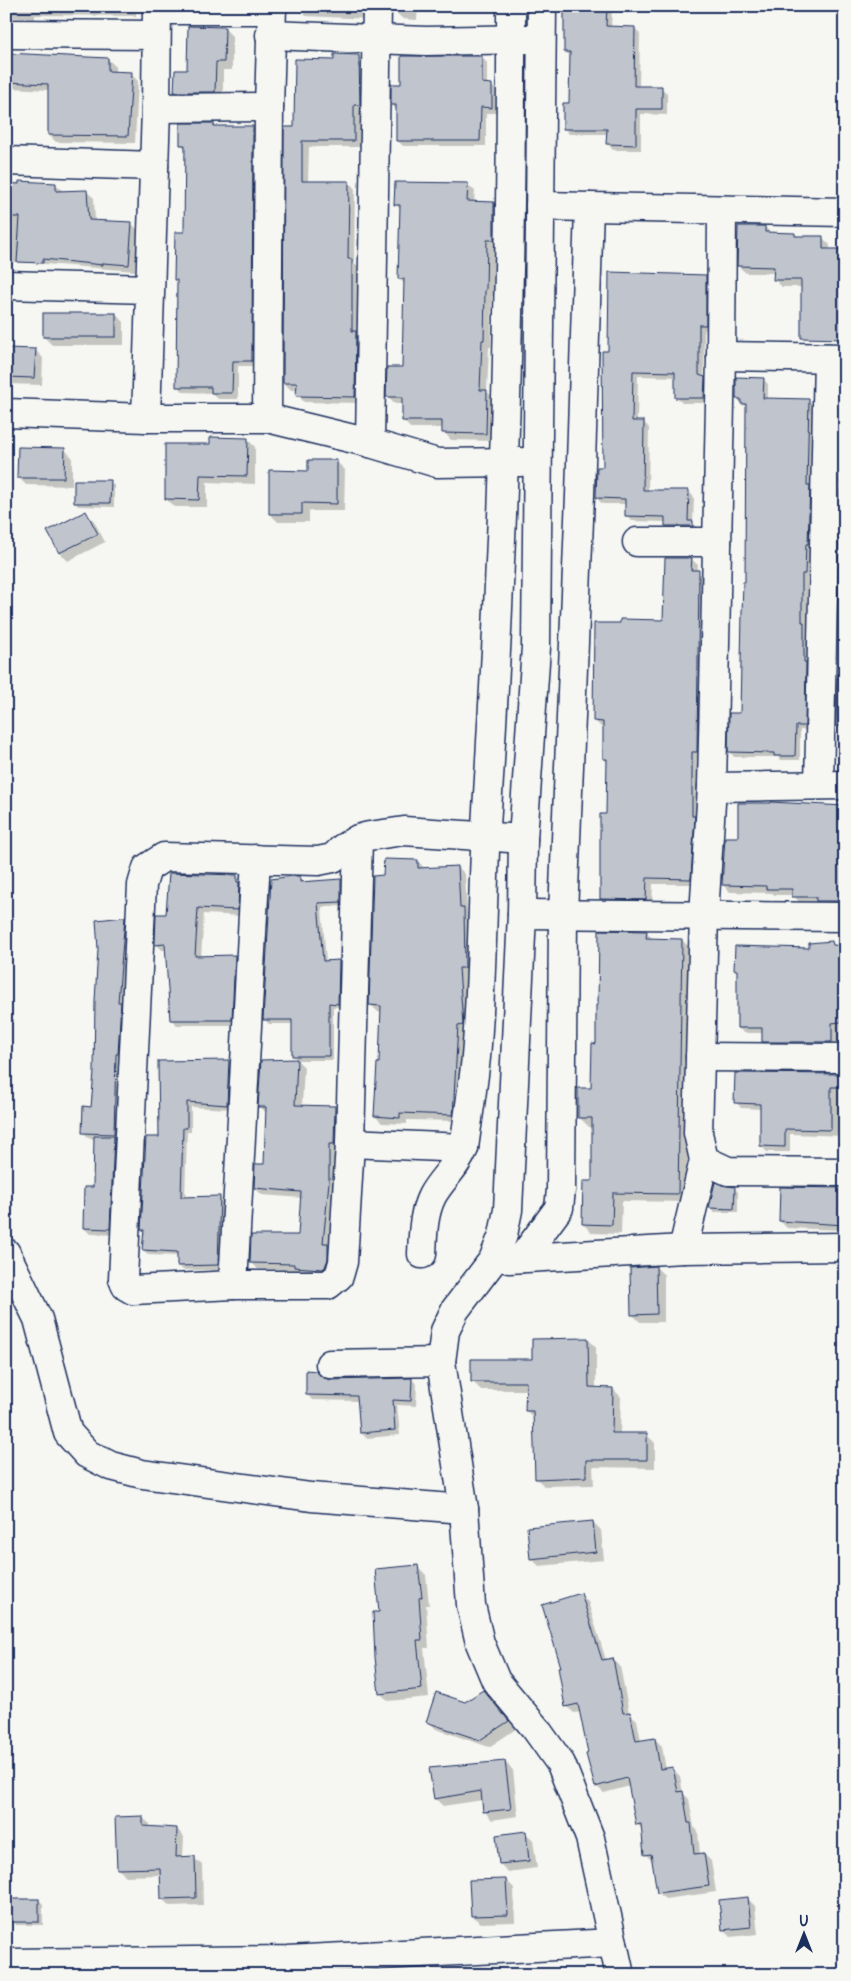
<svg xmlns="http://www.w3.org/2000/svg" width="851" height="1981" viewBox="0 0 851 1981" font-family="Pangolin,sans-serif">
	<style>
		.shadow { fill: #0003 }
		.building { fill: #c0c4cd; stroke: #1b2f5e }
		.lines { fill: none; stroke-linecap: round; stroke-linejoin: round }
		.minor-casing { stroke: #1b2f5e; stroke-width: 31 }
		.minor { stroke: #f6f6f2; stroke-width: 28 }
	</style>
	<rect width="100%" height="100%" fill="#f6f6f2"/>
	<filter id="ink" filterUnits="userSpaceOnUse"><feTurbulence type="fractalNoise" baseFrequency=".02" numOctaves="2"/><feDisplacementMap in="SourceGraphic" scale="10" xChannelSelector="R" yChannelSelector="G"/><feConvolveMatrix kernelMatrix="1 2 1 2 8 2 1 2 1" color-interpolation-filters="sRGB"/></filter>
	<g filter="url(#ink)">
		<g class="shadow">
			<polygon points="6,6 136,6 136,16 35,15 35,19 6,17"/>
			<polygon points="297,6 372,6 370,19 306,16"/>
			<polygon points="393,6 418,6 417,20 403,19 394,11"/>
			<polygon points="565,6 612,6 611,28 635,28 640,34 639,87 661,88 667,93 667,115 641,114 641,150 613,150 608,144 608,134 569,134 564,128 571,104 571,57 566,52"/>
			<polygon points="224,28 232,36 232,70 223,70 223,99 184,100 176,92 188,71"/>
			<polygon points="6,56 108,59 115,66 115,73 131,74 138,81 135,143 56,142 49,135 49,90 11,88 9,134 6,134"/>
			<polygon points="358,56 365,63 366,111 360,111 360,147 309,147 308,182 349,182 355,189 354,263 359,267 358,334 362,339 361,403 304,402 298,395 298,390 291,390 284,383 295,128 335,61"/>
			<polygon points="482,57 487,63 487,85 491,85 497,91 497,113 486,113 486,146 403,146 397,140 397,110 392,105 402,86"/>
			<polygon points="214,124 217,127 253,128 259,134 258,366 238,366 238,399 218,399 212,393 184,392 177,386 178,282 176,279 185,233 186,149 182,145"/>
			<polygon points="6,183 56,185 63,191 87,192 94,198 95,222 131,223 138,230 135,271 6,261"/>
			<polygon points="467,184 475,191 474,203 494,203 501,210 501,246 494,246 493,296 492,296 491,347 489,347 487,392 494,398 493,441 451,440 444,432 444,428 410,428 403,420 403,404 395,404 388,396 404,368 405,284 399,279 401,210 396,205"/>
			<polygon points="765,227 771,233 794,234 798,237 823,238 830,245 829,267 818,287 782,287 775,280 775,273 746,273 738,266"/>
			<polygon points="705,277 711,282 711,330 704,330 704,379 709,383 710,403 682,403 676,397 677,377 638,376 637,422 644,422 649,428 648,491 688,491 694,497 693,524 698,528 672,531 666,526 666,522 632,521 626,516 626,504 602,504 597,498 604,468 609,352"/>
			<polygon points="116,314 124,322 124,345 52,345 44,337"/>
			<polygon points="6,349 35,350 43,358 42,385 6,384"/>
			<polygon points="763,379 768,384 768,399 808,400 813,405 810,578 807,578 809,730 800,730 800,760 780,760 778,757 734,757 730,752 742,715 746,583 747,408 737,398"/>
			<polygon points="247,439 255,447 255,484 207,482 207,507 174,507 166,499 211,446"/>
			<polygon points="64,449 72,457 72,486 26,485 18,477"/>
			<polygon points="843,451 845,451 845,548 841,545"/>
			<polygon points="337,462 345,470 344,511 309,511 309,522 278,522 270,514 309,472"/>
			<polygon points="110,482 114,485 114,507 78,506 75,502"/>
			<polygon points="86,513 94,521 105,542 68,561 60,553"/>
			<polygon points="691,559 698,565 697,572 705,578 703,758 698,758 697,884 653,884 652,905 607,905 601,899 608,815 608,763 604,759 604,727 601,727 595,721 665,621"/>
			<polygon points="838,664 845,664 845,731 837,726"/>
			<polygon points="773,803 845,807 844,908 801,904 793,895 775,895 772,893 730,892 723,885 739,838"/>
			<polygon points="418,861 425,869 458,867 465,874 467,912 471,916 472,974 465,975 469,1032 460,1121 407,1120 407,1124 382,1123 375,1116 380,1065 382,1012 378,1012 371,1005 384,876"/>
			<polygon points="237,876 243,882 243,916 204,914 201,957 235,956 241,962 237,1025 177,1025 171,1019 167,950 162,950 156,944 167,915"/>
			<polygon points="299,877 304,882 341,880 345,884 345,906 322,907 326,962 339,961 343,965 342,1007 333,1007 333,1060 298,1060 293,1055 293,1024 269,1024 264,1019"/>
			<polygon points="124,918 131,925 120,1140 116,1140 120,1144 116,1235 90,1234 84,1228 95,1188 95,1139 90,1139 83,1132 92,1108"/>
			<polygon points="646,932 653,939 682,940 691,949 687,1202 622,1201 621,1234 592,1233 583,1224 593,1182 593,1127 589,1127 579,1117 592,1089 597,1045"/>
			<polygon points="832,943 836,947 845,947 845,1048 769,1047 763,1041 763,1033 744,1033 738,1028 738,972 736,969"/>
			<polygon points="297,1060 304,1067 302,1107 335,1108 342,1115 341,1151 335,1150 335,1189 329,1246 335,1251 332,1274 302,1273 299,1270 258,1269 251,1262 299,1237 302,1198 262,1195 255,1188 265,1166 267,1114 260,1106"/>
			<polygon points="229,1062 234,1066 231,1109 191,1107 191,1132 187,1132 185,1198 219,1197 224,1202 223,1270 183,1270 178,1266 178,1256 148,1255 144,1250 145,1232 142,1229 160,1138 159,1063"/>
			<polygon points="845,1075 845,1136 790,1134 790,1152 767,1152 761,1146 762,1109 741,1108 736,1102"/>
			<polygon points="734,1188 738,1192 738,1212 714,1212 710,1208"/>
			<polygon points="845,1189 845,1230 787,1228 780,1221"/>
			<polygon points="656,1267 664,1275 664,1322 640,1322 632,1314"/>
			<polygon points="588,1339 596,1347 596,1388 613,1389 621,1397 620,1434 647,1435 655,1443 655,1468 593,1467 594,1485 544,1486 536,1478 534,1419 526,1410 527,1390 481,1390 473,1382"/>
			<polygon points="412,1379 417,1385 416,1406 397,1405 400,1435 367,1438 361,1433 359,1401 312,1400 307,1394 330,1381"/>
			<polygon points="593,1522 601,1530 604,1560 539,1566 531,1558"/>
			<polygon points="418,1567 426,1575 429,1605 426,1605 429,1648 424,1648 429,1697 388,1701 380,1693 380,1613"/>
			<polygon points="581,1595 588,1602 606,1660 613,1659 620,1666 629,1713 637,1720 641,1741 655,1739 662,1746 666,1770 673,1769 680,1776 683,1793 689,1799 694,1827 698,1831 700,1855 704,1854 711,1861 716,1892 665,1899 658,1892 652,1861 645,1854 643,1830 637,1824 630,1786 604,1793 596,1786 581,1712 574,1713 566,1706 563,1668"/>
			<polygon points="483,1691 516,1729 489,1747 436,1729 428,1721 465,1703"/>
			<polygon points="505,1762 513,1770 518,1816 492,1820 484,1811 483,1800 443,1806 435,1798"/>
			<polygon points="142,1817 150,1824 150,1828 177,1829 184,1837 183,1858 194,1858 202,1865 203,1905 170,1906 162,1899 161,1875 126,1876 118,1869"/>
			<polygon points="525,1832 533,1840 537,1868 508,1872 500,1864"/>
			<polygon points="506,1880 514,1888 515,1922 480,1923 472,1915"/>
			<polygon points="6,1895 12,1900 39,1900 43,1904 43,1925 16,1925 12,1919 6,1919"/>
			<polygon points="747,1898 755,1906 758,1934 731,1937 723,1929"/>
		</g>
		<g class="building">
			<polygon points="564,6 607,6 606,26 635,27 634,86 662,86 662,109 636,109 636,145 606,144 607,129 563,129 563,103 569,103 570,52 564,52"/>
			<polygon points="188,26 225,27 224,62 216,62 215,92 174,92 175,70 187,70"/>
			<polygon points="6,53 108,58 108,71 132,72 128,136 48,135 48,84 6,82"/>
			<polygon points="334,54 359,55 360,105 354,105 354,141 302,141 302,181 349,181 348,259 352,259 352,331 356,331 355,397 296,396 297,383 283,383 284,127 294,127 295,59 334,60"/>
			<polygon points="401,56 482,56 482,83 492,84 492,108 481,107 480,141 396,141 396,105 391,105 391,84 401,84"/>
			<polygon points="180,123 214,123 214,126 253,126 252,361 233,361 232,393 211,393 211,387 176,387 177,280 174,280 175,232 184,232 185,145 180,145"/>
			<polygon points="19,181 56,183 56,191 87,190 89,220 132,222 129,265 103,263 103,265 43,259 43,263 17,262 20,217 6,217 6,183 19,184"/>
			<polygon points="395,182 468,183 467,201 494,202 494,240 487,240 486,290 485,290 484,340 482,340 480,390 487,390 486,434 442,433 442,421 402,421 402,397 386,397 387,367 402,367 404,279 398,279 400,205 394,205"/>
			<polygon points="738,226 765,226 765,232 795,233 795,236 823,236 823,249 845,249 845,339 801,338 801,280 773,280 774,267 737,266"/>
			<polygon points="609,272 706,275 706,325 699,325 699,375 705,377 704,398 675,398 675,372 633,371 632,421 644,421 643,490 689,490 688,521 693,521 693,526 665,526 665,517 625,516 625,499 596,498 597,467 603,467 602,351 608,351"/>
			<rect x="43" y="313" width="73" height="24"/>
			<polygon points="6,348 36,349 34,378 6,377"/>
			<polygon points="736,377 764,378 763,398 809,399 807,485 810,485 808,544 806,544 805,574 802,574 802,622 804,622 804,662 806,662 805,726 796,726 795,756 774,756 774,753 728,752 729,713 740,713 742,613 743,582 745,582 746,404 741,404 741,399 736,399"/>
			<polygon points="210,437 248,438 247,476 200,475 199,500 165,499 165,444 210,444"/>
			<polygon points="18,447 65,448 64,478 17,478"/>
			<polygon points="308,460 337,460 337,504 302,503 302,514 269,514 269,470 308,471"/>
			<polygon points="74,480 111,480 110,503 74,503"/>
			<polygon points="86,511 98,534 59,553 47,531"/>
			<polygon points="665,558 692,558 691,570 699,570 697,752 692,752 692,816 695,816 691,879 647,878 646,900 600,899 600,814 606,814 607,759 603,759 603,722 593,721 594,623 620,623 620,619 663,620"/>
			<polygon points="837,678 845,679 845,726 836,726"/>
			<polygon points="771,802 845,806 845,896 838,896 838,901 816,901 816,897 792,897 792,889 766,889 766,886 722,885 725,837 738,837 738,803 771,803"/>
			<polygon points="384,859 418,860 418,868 458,866 460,908 464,908 465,968 459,968 463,1025 458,1026 453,1115 400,1113 400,1118 374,1116 377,1063 379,1063 381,1006 369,1005 373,876 383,875"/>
			<polygon points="169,873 237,875 237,882 239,882 238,910 198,908 195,956 235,955 232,1020 170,1020 165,944 155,945 156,914 166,914"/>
			<polygon points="293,876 300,876 300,882 341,879 341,902 318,903 323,961 339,960 338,1004 329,1003 329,1056 292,1056 292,1020 263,1020 271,879"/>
			<polygon points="125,917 118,1002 121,1002 118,1054 116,1054 114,1134 82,1133 83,1106 91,1107 94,1072 95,1001 98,949 96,920"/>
			<polygon points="599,930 647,931 646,938 682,939 678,1194 613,1193 612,1225 582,1224 583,1181 592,1181 592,1118 578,1118 578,1088 591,1088 592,1043 596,1044 596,1005 598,1005"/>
			<polygon points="832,941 833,945 845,946 845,993 840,993 841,1022 832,1023 832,1042 762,1042 762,1028 737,1028 737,970 734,970 735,946 809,948 809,943"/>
			<polygon points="297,1059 295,1105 335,1106 334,1144 329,1144 329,1182 323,1243 328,1243 328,1259 325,1267 323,1269 294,1267 294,1264 250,1263 251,1235 298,1235 301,1192 254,1188 255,1164 264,1164 266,1107 258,1107 261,1060"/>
			<polygon points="229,1060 227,1105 187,1102 187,1128 183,1128 181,1197 220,1196 218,1265 177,1266 177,1252 142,1250 144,1230 141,1230 146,1137 159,1137 158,1061"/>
			<polygon points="735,1073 845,1074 845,1087 831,1087 831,1130 785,1129 785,1147 760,1146 760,1104 734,1103"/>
			<polygon points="94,1136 114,1136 110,1229 83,1228 84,1187 93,1187"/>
			<polygon points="715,1182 722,1185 735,1187 734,1209 709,1208"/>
			<polygon points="780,1187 845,1188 845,1225 779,1221"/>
			<polygon points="656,1266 657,1314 631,1315 630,1268"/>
			<polygon points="588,1338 589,1387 613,1388 612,1433 647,1433 647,1460 586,1460 586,1477 535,1479 533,1411 525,1411 526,1382 471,1382 471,1359 532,1359 532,1339"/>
			<polygon points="306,1370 316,1371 322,1377 330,1380 412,1378 411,1401 393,1400 395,1430 360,1433 357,1396 306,1395"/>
			<polygon points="593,1521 596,1552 530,1559 527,1527"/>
			<polygon points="418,1565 422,1597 419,1598 422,1640 417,1640 422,1689 379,1694 375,1657 373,1612 379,1612 375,1569"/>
			<polygon points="581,1593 602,1660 613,1658 623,1713 630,1712 636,1741 655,1738 660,1769 673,1767 678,1792 683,1791 688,1823 691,1823 694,1854 704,1853 709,1886 657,1893 651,1854 644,1855 641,1824 636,1825 627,1778 595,1787 586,1754 588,1753 578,1704 565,1707 558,1667 561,1667 542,1605"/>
			<polygon points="483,1690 509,1721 480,1740 426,1722 436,1692 465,1702"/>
			<polygon points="505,1761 511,1809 483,1812 481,1791 434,1799 429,1768"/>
			<polygon points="143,1816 143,1826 177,1828 176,1857 195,1856 196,1898 161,1899 160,1868 117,1869 115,1817"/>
			<polygon points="526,1831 529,1861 499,1864 496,1835"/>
			<polygon points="506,1879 508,1915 471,1916 469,1880"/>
			<polygon points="748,1897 751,1927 722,1930 719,1900"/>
			<rect x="11" y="1899" width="28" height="23"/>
		</g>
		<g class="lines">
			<g class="minor-casing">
				<g id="minor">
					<polyline points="542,6 536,647 523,839 522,914 508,1210 503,1235 493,1260 455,1310 445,1331 441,1362 464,1509 471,1605 480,1643 496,1681 536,1729 561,1764 590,1838 620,1975"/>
					<polyline points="157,10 272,10"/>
					<polyline points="6,34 156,35"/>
					<polyline points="270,35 426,41 529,39"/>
					<polyline points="156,108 269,107"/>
					<polyline points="6,161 154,166"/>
					<polyline points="540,206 845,212"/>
					<polyline points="722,210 721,356 712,787 704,915 698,1133 704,1160 728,1171 845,1172"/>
					<polyline points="6,285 149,289"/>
					<polyline points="721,356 845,358"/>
					<polyline points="6,413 146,418 267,418 370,443 437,463 521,462"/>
					<polyline points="146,418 156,108 157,6"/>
					<polyline points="267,418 269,107 272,6"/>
					<polyline points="370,443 377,6"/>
					<polyline points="637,542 717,542"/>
					<polyline points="819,785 828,358"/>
					<polyline points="712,787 845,785"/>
					<polyline points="358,839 350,1143 343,1262 339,1276 328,1285 233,1285 133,1290 126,1286 123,1279 142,885 147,868 164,857 318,861 333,858 343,848 358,839 369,836 404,831 523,839"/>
					<polyline points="522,914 845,917"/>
					<polyline points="700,1057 845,1058"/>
					<polyline points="350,1143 464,1148"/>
					<polyline points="683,1249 704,1160"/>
					<polyline points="6,1253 38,1319 68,1433 87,1454 111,1466 142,1474 311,1497 464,1509"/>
					<path d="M422 1254C423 1234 423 1214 432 1196 441 1179 457 1167 464 1148 468 1118 473 1087 476 1057 483 975 482 892 487 810 504 543 512 274 511 6"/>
					<polyline points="522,1258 559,1208 561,1190 563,914 580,495 589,207"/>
					<polyline points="509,1259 683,1249 845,1247"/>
					<polyline points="233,1285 256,859"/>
					<polyline points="330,1364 441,1362"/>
					<polyline points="6,1963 288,1960 613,1943"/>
				</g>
			</g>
			<use href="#minor" class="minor"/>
		</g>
	</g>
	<rect width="851" height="1981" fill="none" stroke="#f6f6f2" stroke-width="25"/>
	<rect x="12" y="12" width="826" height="1956" fill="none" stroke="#1b2f5e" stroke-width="2" filter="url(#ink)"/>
	<g transform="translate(804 1934)" stroke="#f6f6f2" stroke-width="4" paint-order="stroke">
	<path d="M0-4L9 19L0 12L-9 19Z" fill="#1b2f5e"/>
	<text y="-8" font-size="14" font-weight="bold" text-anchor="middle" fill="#1b2f5e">U</text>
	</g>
</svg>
